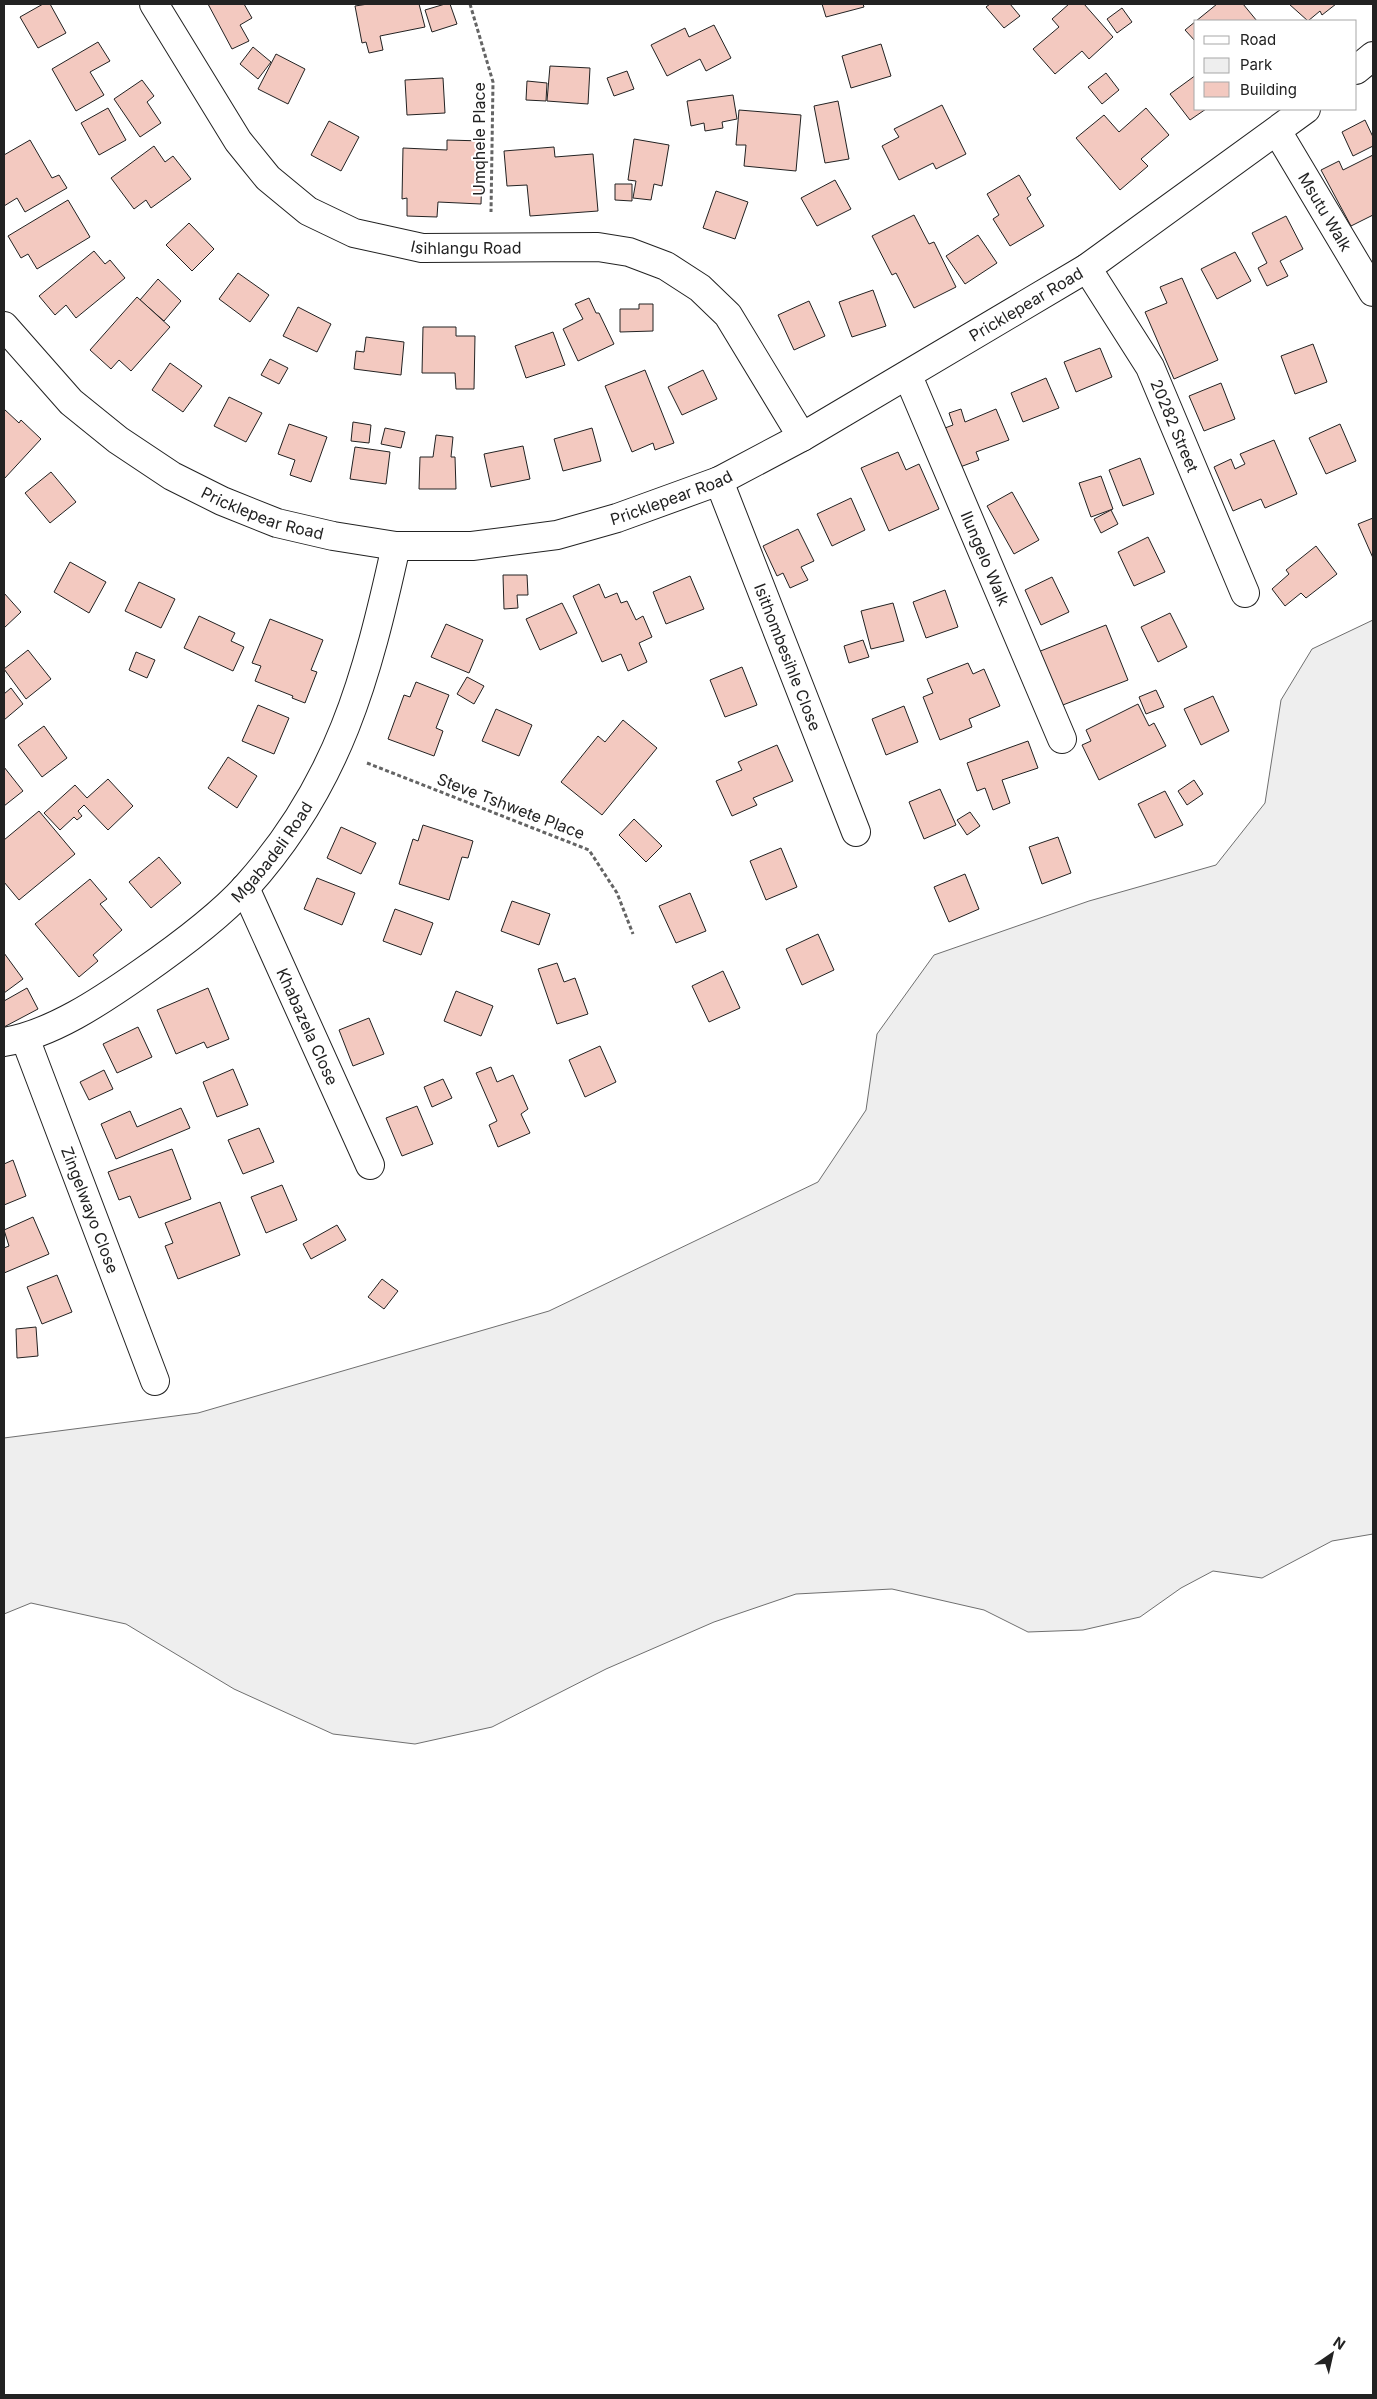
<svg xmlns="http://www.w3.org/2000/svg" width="1377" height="2399" viewBox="0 0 1377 2399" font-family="Inter,sans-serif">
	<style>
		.green { fill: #eee; stroke: #6f6f6f }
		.building { fill: #f3c9c0; stroke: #222 }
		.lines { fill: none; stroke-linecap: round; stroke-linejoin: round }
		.minor-casing { stroke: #222; stroke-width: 30 }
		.path { stroke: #646464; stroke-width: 3; stroke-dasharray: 4 2.5; stroke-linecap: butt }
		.minor { stroke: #fff; stroke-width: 28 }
		.labels { text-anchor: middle; stroke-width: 4; stroke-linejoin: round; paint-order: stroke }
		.street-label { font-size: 16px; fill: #222; stroke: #fff }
	</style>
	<rect width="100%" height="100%" fill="#fff"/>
	<polygon class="green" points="1373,620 1373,1534 1332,1541 1262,1578 1213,1571 1181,1588 1140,1617 1083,1630 1028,1632 984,1610 892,1589 796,1594 714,1622 606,1669 492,1727 415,1744 333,1734 234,1689 126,1624 31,1603 4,1614 4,1438 198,1413 549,1311 818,1182 866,1110 877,1034 934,955 1089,901 1216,865 1265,803 1281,700 1312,649"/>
	<g class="building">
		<polygon points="43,4 50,4 66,33 38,48 20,17"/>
		<polygon points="208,4 244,4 252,18 240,25 249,41 232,49"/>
		<polygon points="368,4 419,4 425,27 380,36 383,50 369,53 366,42 362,43 355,6"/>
		<polygon points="445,4 450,4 457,24 432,32 425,10"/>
		<polygon points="822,4 863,4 864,7 826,17"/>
		<polygon points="990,4 1010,4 1020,16 1004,28 986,7"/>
		<polygon points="1069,4 1084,4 1113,37 1089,59 1082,51 1055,74 1033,49 1059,27 1052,19"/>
		<polygon points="1217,4 1243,4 1257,21 1196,21 1196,42 1185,30"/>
		<polygon points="1289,4 1336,4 1322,15 1320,11 1308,21"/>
		<polygon points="1122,8 1132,22 1117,33 1107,19"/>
		<polygon points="714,25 731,58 706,71 700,59 667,76 651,45 685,28 689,37"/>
		<polygon points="98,42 110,61 90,72 104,95 76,111 52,69"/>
		<polygon points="881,44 891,76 851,88 842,56"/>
		<polygon points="253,47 271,62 258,79 240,64"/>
		<polygon points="276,54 305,69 288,104 258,89"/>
		<polygon points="550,66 590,68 588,104 547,101"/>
		<polygon points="627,71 634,89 614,96 607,78"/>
		<polygon points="1106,73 1119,90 1102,104 1088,87"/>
		<polygon points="1196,75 1196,109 1206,109 1190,120 1170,94"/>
		<polygon points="443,78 445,113 407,115 405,80"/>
		<polygon points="142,80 154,96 147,102 161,123 140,137 114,99"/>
		<polygon points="527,81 547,83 546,101 526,100"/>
		<polygon points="733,95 737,119 722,122 723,128 705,131 704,123 691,126 687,101"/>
		<polygon points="838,101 849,159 825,163 814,106"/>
		<polygon points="942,105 966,154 936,169 933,163 899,180 882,146 899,137 894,129"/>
		<polygon points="108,108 126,140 99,155 81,123"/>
		<polygon points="1146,108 1169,135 1141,159 1148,166 1120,190 1076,138 1104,115 1119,132"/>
		<polygon points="739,110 801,115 796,171 744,166 746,145 736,145"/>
		<polygon points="1365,120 1373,137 1373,146 1353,156 1342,132"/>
		<polygon points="329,121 359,137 341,171 311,155"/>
		<polygon points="634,139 669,145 662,186 654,184 651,200 633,198 636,181 628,180"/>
		<polygon points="30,140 52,178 59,175 67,188 25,212 17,198 4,206 4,155"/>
		<polygon points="447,140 483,141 481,204 438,202 437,217 407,216 407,198 402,199 403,148 447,150"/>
		<polygon points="154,146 165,162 173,156 191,179 151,208 146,200 134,209 111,178"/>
		<polygon points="554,147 555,157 593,154 598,211 530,216 527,185 507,186 504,151"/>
		<polygon points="1373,155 1373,215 1351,226 1321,170 1339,161 1343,170"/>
		<polygon points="1019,175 1031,195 1027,198 1044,226 1010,246 993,219 999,215 987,194"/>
		<polygon points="835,180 851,209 817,226 801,198"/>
		<polygon points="615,184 632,184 632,201 615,200"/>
		<polygon points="716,191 748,202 735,239 703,228"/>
		<polygon points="68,200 90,237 37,269 28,254 21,258 8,236"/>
		<polygon points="914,215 929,244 934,242 956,287 914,308 896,273 892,275 872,236"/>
		<polygon points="1286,216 1303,249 1280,261 1288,276 1267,286 1258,268 1267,263 1252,233"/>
		<polygon points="189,223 214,249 192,271 166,245"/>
		<polygon points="978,235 997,263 965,284 946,256"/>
		<polygon points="94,251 105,264 110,260 125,278 76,318 66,305 55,315 39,296"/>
		<polygon points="1235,252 1251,281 1217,299 1201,269"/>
		<polygon points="238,273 269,295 250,322 219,299"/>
		<polygon points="1182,278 1218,360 1174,379 1145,312 1167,303 1160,287"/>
		<polygon points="158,279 181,301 164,321 140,300"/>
		<polygon points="873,290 886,326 852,337 839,302"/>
		<polygon points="137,297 170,327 131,371 119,360 111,369 90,350"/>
		<polygon points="589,298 596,313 599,313 614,344 578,361 563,329 583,319 575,304"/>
		<polygon points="809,301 825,336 794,350 778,315"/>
		<polygon points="639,304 653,304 653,331 620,332 620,309 639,309"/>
		<polygon points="298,307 331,324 317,352 283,336"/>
		<polygon points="423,327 456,327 456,336 475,336 474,389 456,389 455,373 422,373"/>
		<polygon points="553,332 565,365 526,378 515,346"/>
		<polygon points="366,337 404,342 401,375 354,369 356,351 364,352"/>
		<polygon points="1313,344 1327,382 1295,394 1281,356"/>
		<polygon points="1100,348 1112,377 1076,392 1064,362"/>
		<polygon points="270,359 288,368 279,384 261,375"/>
		<polygon points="170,363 202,386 183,412 152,390"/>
		<polygon points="645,370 674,443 655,450 653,443 632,452 605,386"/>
		<polygon points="703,370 717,399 682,415 668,387"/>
		<polygon points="1046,378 1059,408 1023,422 1011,393"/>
		<polygon points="1221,383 1235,419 1204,431 1189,396"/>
		<polygon points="229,397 262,413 246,442 214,426"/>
		<polygon points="4,409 19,423 21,420 41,439 4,479"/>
		<polygon points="961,409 965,422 996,409 1009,440 976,452 979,460 960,467 945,428 953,425 949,413"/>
		<polygon points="353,422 371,425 369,443 351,441"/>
		<polygon points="289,424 327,437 311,482 290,475 295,460 278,454"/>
		<polygon points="1340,424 1356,461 1326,474 1309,438"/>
		<polygon points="385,428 405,432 401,448 381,444"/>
		<polygon points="592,428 601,461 563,471 554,439"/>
		<polygon points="436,435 453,437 451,457 455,457 456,489 419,489 420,457 433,457"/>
		<polygon points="1274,440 1297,494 1265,508 1261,499 1233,511 1214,467 1231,459 1235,469 1245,464 1240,454"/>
		<polygon points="523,446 530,479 491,487 484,454"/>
		<polygon points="355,447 390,452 386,484 350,479"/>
		<polygon points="898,452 906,470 919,464 939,509 889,531 861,468"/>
		<polygon points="1140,458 1154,494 1123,506 1109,470"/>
		<polygon points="51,472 76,502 50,523 25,493"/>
		<polygon points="1101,476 1113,509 1091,517 1079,483"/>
		<polygon points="1012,492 1039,540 1014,554 987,506"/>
		<polygon points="851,498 865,530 832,546 817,514"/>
		<polygon points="1111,510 1118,524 1101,533 1094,519"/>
		<polygon points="1373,518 1373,558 1358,524"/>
		<polygon points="798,529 814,561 801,567 808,580 790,588 783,573 777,576 763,546"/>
		<polygon points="1148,537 1165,572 1134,586 1118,552"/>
		<polygon points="1316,546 1337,574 1306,598 1301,593 1285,606 1272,589 1289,574 1286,570"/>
		<polygon points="70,562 106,582 89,613 54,592"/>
		<polygon points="503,575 527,575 528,595 517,595 518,608 504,609"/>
		<polygon points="690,576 704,609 666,624 653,592"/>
		<polygon points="1052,577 1069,612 1041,625 1025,590"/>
		<polygon points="139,582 175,599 161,628 125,611"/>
		<polygon points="599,584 605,598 617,593 621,603 627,601 636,620 643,616 652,637 639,643 647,662 628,671 621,654 602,662 573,596"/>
		<polygon points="945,590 958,627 926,638 913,602"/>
		<polygon points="4,593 21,612 4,628"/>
		<polygon points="562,603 577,633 540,650 526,619"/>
		<polygon points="893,603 904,641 871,649 861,611"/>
		<polygon points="1170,613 1187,647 1158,662 1141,627"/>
		<polygon points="199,616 235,633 231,641 244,647 233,671 184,648"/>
		<polygon points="270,619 323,640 311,670 317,672 305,703 292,698 293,696 255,681 261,666 252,663"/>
		<polygon points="446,624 483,640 469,673 431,657"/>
		<polygon points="1106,625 1128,680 1055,708 1033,654"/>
		<polygon points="863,640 869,657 849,663 844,646"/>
		<polygon points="28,650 51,679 26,699 4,669"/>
		<polygon points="136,652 155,660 147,678 129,670"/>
		<polygon points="968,663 973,674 984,669 1000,706 969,719 972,727 940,740 923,697 933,693 927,679"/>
		<polygon points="742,667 757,705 725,717 710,680"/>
		<polygon points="467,677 484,686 474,704 457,694"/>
		<polygon points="416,682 449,695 436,728 443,731 434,756 388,739 404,695 410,697"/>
		<polygon points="11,688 23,704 4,720 4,694"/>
		<polygon points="1156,690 1164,707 1146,714 1139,697"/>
		<polygon points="1213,696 1229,731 1201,745 1184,709"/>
		<polygon points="1138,704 1149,726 1154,723 1166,746 1099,780 1082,745 1091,741 1086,730"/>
		<polygon points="258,705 289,718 274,754 242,741"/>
		<polygon points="904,706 918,742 886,755 872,719"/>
		<polygon points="496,709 532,725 519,756 482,741"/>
		<polygon points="623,720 657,748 602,815 561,782 598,736 605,742"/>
		<polygon points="44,726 67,758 42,777 18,745"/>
		<polygon points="1028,741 1038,768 1002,780 1010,803 993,810 985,788 977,791 967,763"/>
		<polygon points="777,745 793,781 753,798 757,805 732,816 716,781 742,770 738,762"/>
		<polygon points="228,757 257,776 237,808 208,788"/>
		<polygon points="4,767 23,791 4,806"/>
		<polygon points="108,779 133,806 108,830 84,805 78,811 82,816 77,820 74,817 60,830 44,813 75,785 87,798"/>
		<polygon points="1194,780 1203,794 1187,805 1178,791"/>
		<polygon points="940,789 956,825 924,839 909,802"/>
		<polygon points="1165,791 1183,825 1155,838 1138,804"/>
		<polygon points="39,811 75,854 19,900 4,882 4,840"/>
		<polygon points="970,812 980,826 967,835 957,820"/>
		<polygon points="634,819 662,846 646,862 619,835"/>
		<polygon points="423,825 473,841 468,858 462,857 449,900 399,884 413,839 418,841"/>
		<polygon points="341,827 376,843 361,874 327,858"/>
		<polygon points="1058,837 1071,873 1042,884 1029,847"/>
		<polygon points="781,848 797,887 766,900 750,861"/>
		<polygon points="159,857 181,883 151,908 129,882"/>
		<polygon points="965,874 979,909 949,922 934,887"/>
		<polygon points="317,878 355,893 342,925 304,909"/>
		<polygon points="90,879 107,899 100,904 122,930 93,955 98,961 79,977 35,924"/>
		<polygon points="690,893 706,931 676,943 659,906"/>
		<polygon points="512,901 550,914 539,945 501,931"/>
		<polygon points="395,909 433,923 421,955 383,941"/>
		<polygon points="818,934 834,970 802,985 786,949"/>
		<polygon points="4,953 23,979 4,993"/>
		<polygon points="557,963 564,982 575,978 588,1014 557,1024 538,969"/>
		<polygon points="723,971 740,1008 709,1022 692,986"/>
		<polygon points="27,988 38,1009 4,1027 4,1001"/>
		<polygon points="208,988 229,1039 207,1048 204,1042 176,1054 157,1010"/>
		<polygon points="456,991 493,1006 481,1036 444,1021"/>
		<polygon points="369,1018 384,1054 353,1066 339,1030"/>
		<polygon points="138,1027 152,1057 117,1073 103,1044"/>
		<polygon points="600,1046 616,1082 585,1097 569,1060"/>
		<polygon points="491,1067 497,1082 513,1075 528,1109 521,1114 530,1133 498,1147 489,1125 497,1121 476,1073"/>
		<polygon points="233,1069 248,1105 217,1117 203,1082"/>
		<polygon points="104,1070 113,1089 89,1100 80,1082"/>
		<polygon points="443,1079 452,1098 432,1107 424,1087"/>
		<polygon points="417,1106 433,1144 402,1156 386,1118"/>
		<polygon points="181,1108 190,1128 116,1159 101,1124 130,1111 137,1127"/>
		<polygon points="259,1128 274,1162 243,1174 228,1140"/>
		<polygon points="172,1149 191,1199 139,1218 130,1196 119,1200 108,1172"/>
		<polygon points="13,1160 26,1196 4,1205 4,1164"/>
		<polygon points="282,1185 297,1220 266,1233 251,1197"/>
		<polygon points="220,1202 240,1255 178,1279 165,1246 173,1243 165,1223"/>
		<polygon points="33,1217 49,1254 4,1273 4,1248 9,1246 4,1230"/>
		<polygon points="337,1225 346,1240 311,1259 303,1244"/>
		<polygon points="57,1275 72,1312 42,1324 27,1287"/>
		<polygon points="382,1279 398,1291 384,1309 368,1297"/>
		<polygon points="36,1327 38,1356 17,1358 16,1329"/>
	</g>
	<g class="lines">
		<g class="minor-casing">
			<g id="minor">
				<path id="s1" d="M154 4 238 141 268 178 308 211 354 233 422 248 598 247 629 252 666 266 700 288 728 315 802 437"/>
				<polyline points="1356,70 1373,56"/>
				<path id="s2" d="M1277 131 1373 292"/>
				<path id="s3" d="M1087 268 1150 367 1245 593"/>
				<path id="s4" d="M4 326 71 402 118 440 172 476 222 501 277 523 333 536 396 546H472L557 535 617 518 719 481 802 437 1087 268 1306 109"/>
				<path id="s5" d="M908 376 1062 739"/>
				<path id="s6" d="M719 481 856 832"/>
				<path id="s7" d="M245 888 370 1165"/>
				<path id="s8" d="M25 1038 155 1381"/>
				<path id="s9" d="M4 1042C52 1034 101 1001 141 973 174 950 219 917 246 887 339 784 367 677 396 546"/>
			</g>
		</g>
		<g class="path">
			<polyline points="470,4 493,82 491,212"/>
			<polyline points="367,763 589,850 617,893 633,934"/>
		</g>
		<use href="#minor" class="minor"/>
	</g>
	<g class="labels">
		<g class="street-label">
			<text transform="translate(479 139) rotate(-90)" y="6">Umqhele Place</text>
			<text dy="6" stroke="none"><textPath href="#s2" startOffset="94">Msutu Walk</textPath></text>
			<text dy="6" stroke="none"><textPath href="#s1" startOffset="425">Isihlangu Road</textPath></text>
			<text dy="6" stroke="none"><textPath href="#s4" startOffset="1150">Pricklepear Road</textPath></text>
			<text dy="6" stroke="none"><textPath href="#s3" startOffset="181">20282 Street</textPath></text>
			<text dy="6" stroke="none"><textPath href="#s4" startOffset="745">Pricklepear Road</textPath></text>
			<text dy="6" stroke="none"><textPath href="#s4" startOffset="325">Pricklepear Road</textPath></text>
			<text dy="6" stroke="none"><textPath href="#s5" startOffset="198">Ilungelo Walk</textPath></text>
			<text dy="6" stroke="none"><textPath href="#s6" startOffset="189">Isithombesihle Close</textPath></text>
			<text transform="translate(511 806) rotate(21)" y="6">Steve Tshwete Place</text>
			<text dy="6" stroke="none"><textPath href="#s9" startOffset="334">Mgabadeli Road</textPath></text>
			<text dy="6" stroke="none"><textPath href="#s7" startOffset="152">Khabazela Close</textPath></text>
			<text dy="6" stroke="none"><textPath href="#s8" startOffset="184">Zingelwayo Close</textPath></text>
		</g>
	</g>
	<rect width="1377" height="2399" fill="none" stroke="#222222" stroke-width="10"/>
	<rect x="1194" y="20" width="162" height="90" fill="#ffffff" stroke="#a7a7a7"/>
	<rect x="1204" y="36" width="25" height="8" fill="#ffffff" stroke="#a7a7a7"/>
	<text x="1240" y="45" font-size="15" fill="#222222">Road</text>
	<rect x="1204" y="58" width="25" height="15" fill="#eeeeee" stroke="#a7a7a7"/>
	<text x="1240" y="70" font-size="15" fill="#222222">Park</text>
	<rect x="1204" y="82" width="25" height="15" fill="#f3c9c0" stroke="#a7a7a7"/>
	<text x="1240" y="95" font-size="15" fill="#222222">Building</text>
	<g transform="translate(1332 2354) rotate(34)" stroke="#ffffff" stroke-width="4" paint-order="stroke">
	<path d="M0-4L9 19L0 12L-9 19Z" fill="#222222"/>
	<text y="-8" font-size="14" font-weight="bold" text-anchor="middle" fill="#222222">N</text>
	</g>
</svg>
